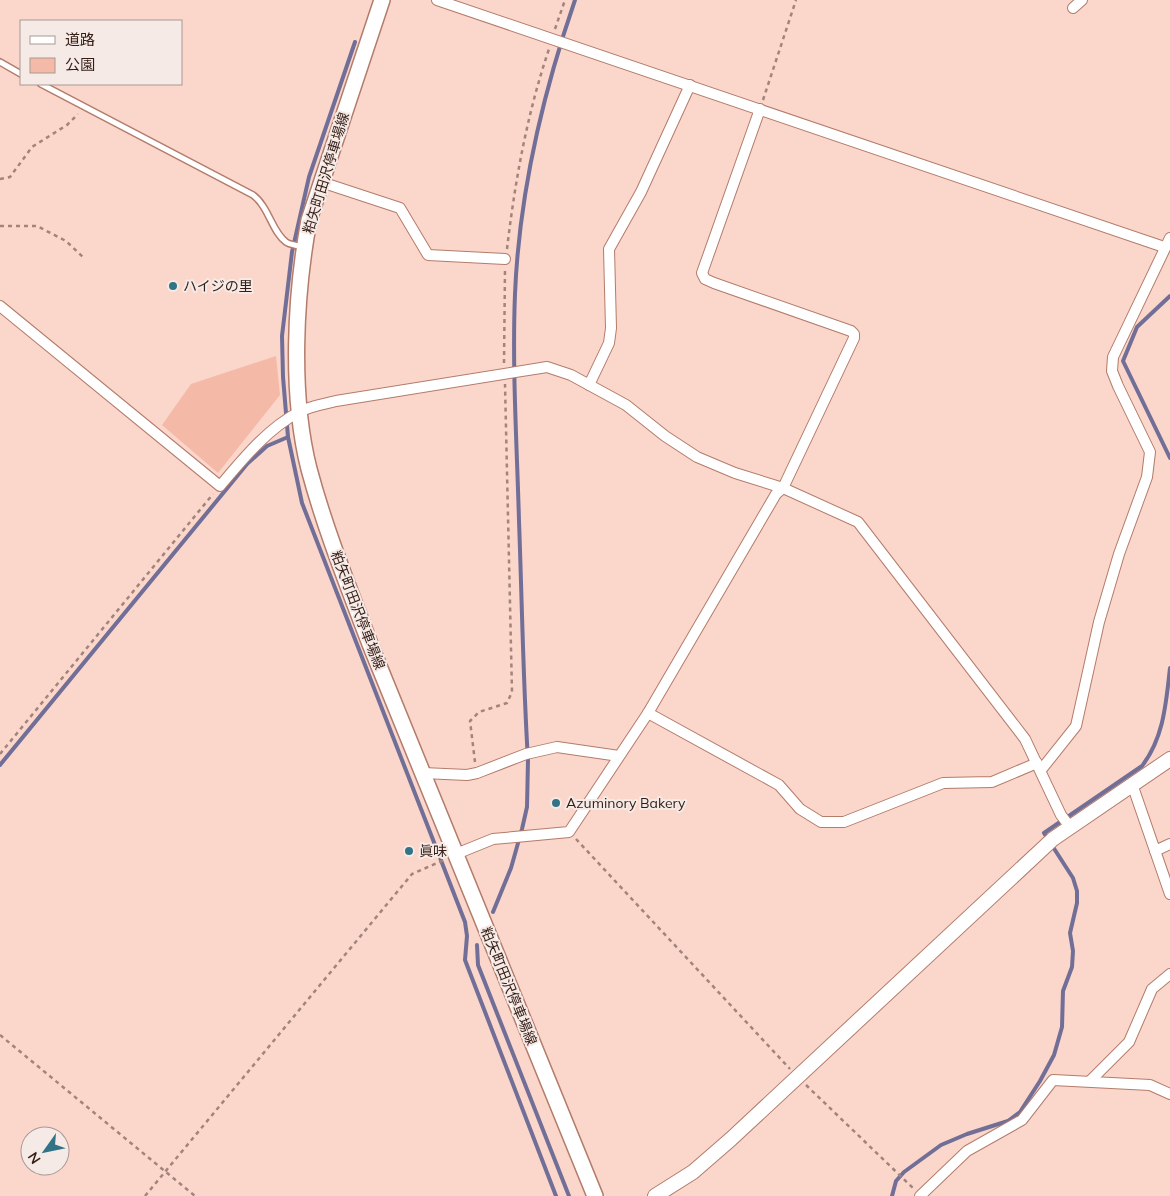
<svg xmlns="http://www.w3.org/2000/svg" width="1170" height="1196" viewBox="0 0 1170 1196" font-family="Mulish,'Noto Sans JP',sans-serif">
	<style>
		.green { fill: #f4baa7 }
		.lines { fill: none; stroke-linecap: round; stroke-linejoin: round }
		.stream { stroke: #716f97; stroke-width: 4 }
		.service-casing { stroke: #b37c6b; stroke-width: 8 }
		.minor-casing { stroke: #b37c6b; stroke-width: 12 }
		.tertiary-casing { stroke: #b37c6b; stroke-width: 16 }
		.secondary-casing { stroke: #b37c6b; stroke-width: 18 }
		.path { stroke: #a2847b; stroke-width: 2.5; stroke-dasharray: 4 4; stroke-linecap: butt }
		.service { stroke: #fff; stroke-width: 5 }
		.minor { stroke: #fff; stroke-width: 10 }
		.tertiary { stroke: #fff; stroke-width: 14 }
		.secondary { stroke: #fff; stroke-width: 15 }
		.poi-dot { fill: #327486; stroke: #f6eae6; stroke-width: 2 }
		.labels { text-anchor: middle; stroke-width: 4; stroke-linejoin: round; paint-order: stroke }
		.street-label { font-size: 14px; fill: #331d16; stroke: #f6eae6 }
		.poi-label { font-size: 14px; fill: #331d16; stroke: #f6eae6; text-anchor: start }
	</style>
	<rect width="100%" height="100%" fill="#fbd6cb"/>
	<polygon class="green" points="276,356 280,395 218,473 162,425 191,384"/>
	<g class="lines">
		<g class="stream">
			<polyline points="355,42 309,177 292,252 282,336 283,377 288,437 302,503 465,922 467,936 465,960 556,1196"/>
			<polyline points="1170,296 1137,327 1123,361 1170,458"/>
			<polyline points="0,765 247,464 267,446 288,437"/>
			<path d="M493 912 511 868 522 829 527 807 528 760C523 680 522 601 519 521 517 446 512 369 515 294 519 195 543 93 575 0"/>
			<polyline points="477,945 478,965 569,1196"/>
			<path d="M892 1196 896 1181 904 1172 941 1145 967 1134 1008 1121 1020 1112 1040 1081 1054 1055 1062 1027 1063 991 1072 967 1073 951 1070 933 1077 903V891L1073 878 1044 833 1142 766C1164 737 1166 703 1170 668"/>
		</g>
		<g class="service-casing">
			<g id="service">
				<polyline points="0,62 21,74"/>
				<path d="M41 84 253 195C269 207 272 232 286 242 290 245 297 245 302 247"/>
			</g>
		</g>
		<g class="minor-casing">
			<g id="minor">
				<polyline points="437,0 1164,247"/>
				<polyline points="1073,8 1082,0"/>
				<polyline points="321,182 400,208 428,255 505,259"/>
				<path d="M0 306 220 486C243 459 267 429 299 412 310 406 324 404 336 401L547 367 571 375 626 405 665 436 697 457 735 473 783 488 858 522 1025 739 1061 815 1070 827"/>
				<polyline points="589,385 609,343 611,328 609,249 641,192 690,85"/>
				<polyline points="648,713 779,785 800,809 821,822 844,822 943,783 992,782 1037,763"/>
				<polyline points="1041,770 1076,726 1099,622 1119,554 1147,477 1150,452 1118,386 1112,371 1113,357 1170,238"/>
				<polyline points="423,773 467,775 477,773 526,754 557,747 619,756"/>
				<polyline points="1132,784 1170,894"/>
				<polyline points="1155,851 1170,844"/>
				<polyline points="456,854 493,839 569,832 648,713 776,494 783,488 854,338 854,334 851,331 714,283 705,279 702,273 760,109"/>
				<polyline points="1090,1081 1129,1042 1152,989 1170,974"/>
				<polyline points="920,1196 967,1151 1022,1120 1053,1080 1150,1085 1170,1094"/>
			</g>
		</g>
		<g class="tertiary-casing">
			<polyline id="tertiary" points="655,1196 693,1172 731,1139 1053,839 1170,759"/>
		</g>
		<g class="secondary-casing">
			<path id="secondary" d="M382 0 309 220C295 296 290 394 309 469 325 529 348 586 370 644L595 1196"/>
		</g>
		<g class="path">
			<polyline points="555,29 565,0"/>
			<polyline points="763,100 796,0"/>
			<polyline points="0,179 10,177 32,147 67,125 78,114"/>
			<polyline points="0,226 37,226 66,241 85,259"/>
			<path d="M507 249C515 181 527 114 549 49"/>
			<polyline points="504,363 505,269"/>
			<polyline points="0,754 213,494"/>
			<polyline points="475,762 470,721 479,712 507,703 512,692 505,384"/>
			<polyline points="576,839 790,1069"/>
			<polyline points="0,1035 195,1196"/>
			<polyline points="806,1085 914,1189"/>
			<polyline points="145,1196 412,874 444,860"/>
		</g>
		<use href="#service" class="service"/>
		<use href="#minor" class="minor"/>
		<use href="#tertiary" class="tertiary"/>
		<use href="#secondary" class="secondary"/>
	</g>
	<g class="poi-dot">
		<circle cx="173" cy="286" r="5"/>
		<circle cx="556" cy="803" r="5"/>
		<circle cx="409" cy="851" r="5"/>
	</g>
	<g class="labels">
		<g class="street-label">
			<text transform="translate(326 173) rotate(-73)" y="5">粕矢町田沢停車場線</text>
			<text transform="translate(358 610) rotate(69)" y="5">粕矢町田沢停車場線</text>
			<text transform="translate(509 986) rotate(68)" y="5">粕矢町田沢停車場線</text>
		</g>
		<g class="poi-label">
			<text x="183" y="291">ハイジの里</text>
			<text x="566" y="808">Azuminory Bakery</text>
			<text x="419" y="856">眞味</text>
		</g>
	</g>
	<rect x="20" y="20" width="162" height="65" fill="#f6eae6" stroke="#a89893"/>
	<rect x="30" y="36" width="25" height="8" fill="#ffffff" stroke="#a89893"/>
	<text x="65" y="45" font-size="15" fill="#331d16">道路</text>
	<rect x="30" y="58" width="25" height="15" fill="#f4baa7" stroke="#a89893"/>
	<text x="65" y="70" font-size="15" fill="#331d16">公園</text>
	<g transform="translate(45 1151) rotate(237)"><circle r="24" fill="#f6eae6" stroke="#a89893"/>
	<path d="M0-4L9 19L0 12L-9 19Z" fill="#327486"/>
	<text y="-8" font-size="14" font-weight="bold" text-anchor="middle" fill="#331d16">N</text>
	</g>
</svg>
